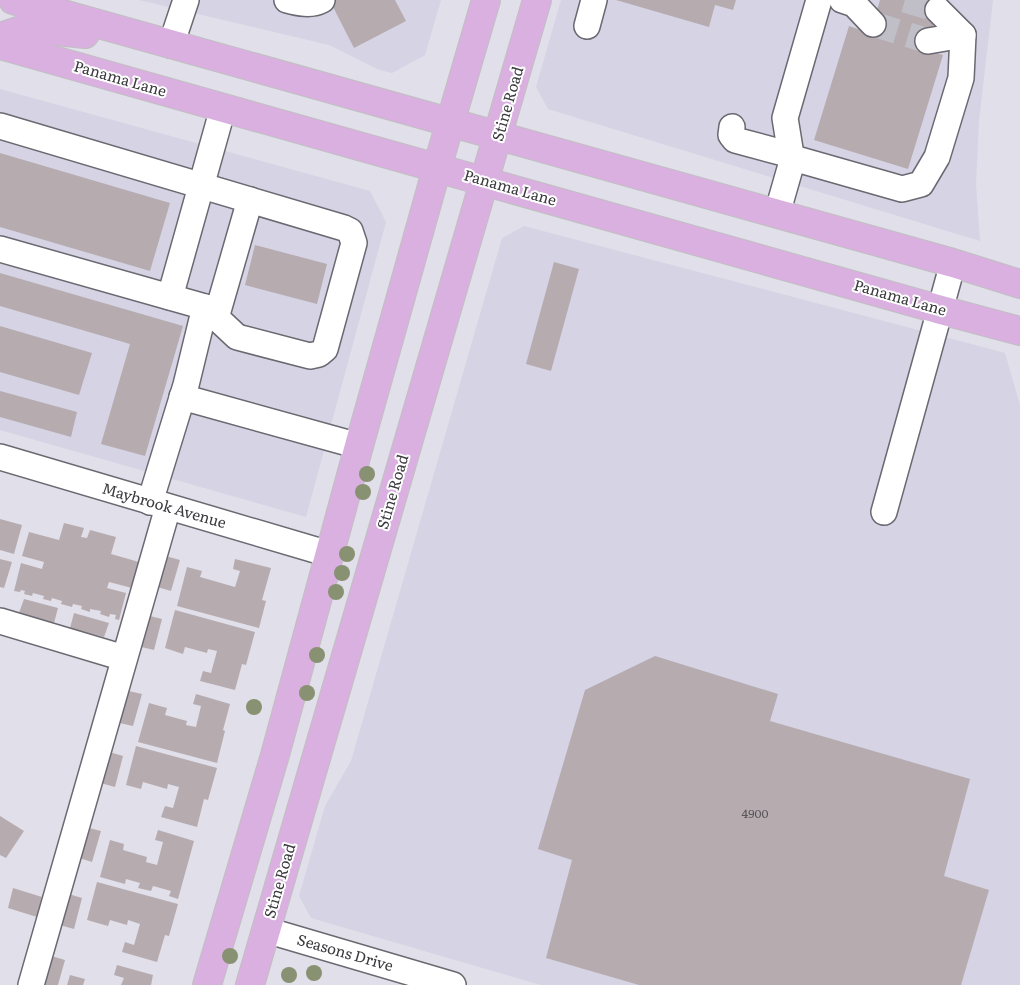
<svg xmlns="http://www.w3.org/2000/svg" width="1020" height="985" viewBox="0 0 1020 985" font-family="Literata,serif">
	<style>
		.built { fill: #d5d3e4 }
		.building { fill: #b6acb0 }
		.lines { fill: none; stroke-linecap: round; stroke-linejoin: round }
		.minor-tunnel { stroke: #c0bec7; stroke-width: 25; stroke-dasharray: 25 12; stroke-linecap: butt }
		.minor-casing { stroke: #6a6971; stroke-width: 28 }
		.major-casing { stroke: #c0c0c1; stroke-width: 30 }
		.minor { stroke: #fff; stroke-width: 25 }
		.major { stroke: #d9b0e0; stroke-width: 28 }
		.tree { fill: #889171 }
		.labels { text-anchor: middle; stroke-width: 4; stroke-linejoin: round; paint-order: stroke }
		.number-label { font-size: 12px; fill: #59565a }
		.street-label { font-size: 15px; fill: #3a393d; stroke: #fff }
	</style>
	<rect width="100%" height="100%" fill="#e1dfe9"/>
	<g class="built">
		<polygon points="139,0 441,0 425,55 392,73 377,69 329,45"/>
		<polygon points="561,0 993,0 979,121 976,184 980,241 548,109 536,87"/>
		<polygon points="0,89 370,191 386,222 306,517 0,430"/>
		<polygon points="524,226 1005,353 1020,405 1020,985 541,985 311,918 299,896 325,806 351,761 502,238"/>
	</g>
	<g class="building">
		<polygon points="333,0 395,0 406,21 354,48 330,1"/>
		<polygon points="616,0 736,0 733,10 715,5 709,27"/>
		<polygon points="880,0 920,0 939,6 926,50 943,55 908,169 814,140 849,26 870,33"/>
		<polygon points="0,153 170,203 150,271 0,227"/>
		<polygon points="255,245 327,264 317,304 245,285"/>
		<polygon points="554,262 579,269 551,371 526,364"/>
		<polygon points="0,273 183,326 145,456 101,444 130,344 0,306"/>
		<polygon points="0,326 92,353 79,395 0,372"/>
		<polygon points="0,391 77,412 71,437 0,417"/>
		<polygon points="0,519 22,525 14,554 0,550"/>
		<polygon points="64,523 84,528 81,537 87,538 90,530 116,537 111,554 139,562 132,588 109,582 107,588 126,593 119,620 115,619 116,615 110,614 109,617 100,614 101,611 90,609 90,612 81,609 82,606 73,604 72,607 61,604 62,601 52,598 51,601 43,599 44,596 33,593 32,596 24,594 25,591 21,590 20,592 14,591 21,563 42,569 44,562 22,556 29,532 59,540"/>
		<polygon points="162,555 180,560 171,591 154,586"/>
		<polygon points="0,559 12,562 4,588 0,587"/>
		<polygon points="235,559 271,568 262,600 266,601 259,628 177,606 187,567 202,571 200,577 235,587 240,571 233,569"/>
		<polygon points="24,599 58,608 54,623 19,613"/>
		<polygon points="175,610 255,632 246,665 242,664 235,690 200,681 203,671 211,673 217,651 208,649 207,653 185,647 183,654 165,648"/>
		<polygon points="74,613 109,623 104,637 70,628"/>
		<polygon points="146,615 162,619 154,650 137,646"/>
		<polygon points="655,656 778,694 770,721 970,779 944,876 989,890 961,985 639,985 546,958 572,860 538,849 585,690"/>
		<polygon points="124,690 142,694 133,726 115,722"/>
		<polygon points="196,694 230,704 223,730 225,731 217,763 138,742 149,703 167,708 165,715 187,721 186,725 196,727 201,706 193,704"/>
		<polygon points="136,746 217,768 208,800 204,799 197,827 161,817 165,806 173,808 179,787 168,784 167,789 143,782 141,789 126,785"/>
		<polygon points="106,751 123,756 115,787 97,782"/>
		<polygon points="0,816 24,831 6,858 0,855"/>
		<polygon points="85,827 101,831 92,862 76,857"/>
		<polygon points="158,830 194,841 178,899 169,896 171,891 153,886 151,891 138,888 140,883 126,879 125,884 100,877 110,840 124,844 123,850 147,857 146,862 157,865 163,842 155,840"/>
		<polygon points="97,882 178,904 169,936 165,935 157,962 122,952 125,942 134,945 140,924 128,920 127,925 110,920 108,926 87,920"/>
		<polygon points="13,888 42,897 37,917 8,908"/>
		<polygon points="65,893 82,898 74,929 56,924"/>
		<polygon points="48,955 65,960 58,985 40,985"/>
		<polygon points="117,965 153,975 151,985 121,985 124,978 114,975"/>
		<polygon points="70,975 85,979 83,985 67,985"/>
	</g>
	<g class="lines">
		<g class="minor-tunnel">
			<polyline points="905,0 938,10"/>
			<polyline points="873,24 928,41"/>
		</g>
		<g class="minor-casing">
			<g id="minor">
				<path d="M287 0C298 3 311 6 322 0"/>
				<polyline points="842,0 854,4 873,24"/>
				<polyline points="587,26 594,0"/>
				<polyline points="928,41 963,35"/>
				<polyline points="171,45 186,0"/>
				<polyline points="0,126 344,228 350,231 354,243 325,349 319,354 310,356 237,337 205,307 0,249"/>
				<polyline points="732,127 731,135 735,140 791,155 793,158 777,214"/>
				<polyline points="791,155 785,118 819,0"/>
				<polyline points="793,158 902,189 921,184 937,157 961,78 963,35 938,10"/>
				<polyline points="170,297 223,108"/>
				<polyline points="216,318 250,200"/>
				<polyline points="182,397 359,446"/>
				<polyline points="0,457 329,554"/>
				<polyline points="150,502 186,385 205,307"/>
				<polyline points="884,512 953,263"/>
				<polyline points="0,621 124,658"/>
				<polyline points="266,930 453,985"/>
				<polyline points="31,985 168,507"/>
			</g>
		</g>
		<g class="major-casing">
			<g id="major">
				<polyline points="13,0 953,263 1020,284"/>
				<polyline points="0,37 27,28 85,34"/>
				<polyline points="0,45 941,310 1020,331"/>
				<polyline points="207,985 275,755 359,446 437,168 486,0"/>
				<polyline points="250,985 537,0"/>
			</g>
		</g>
		<use href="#minor" class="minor"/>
		<use href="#major" class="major"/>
	</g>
	<g class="tree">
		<circle cx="367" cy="474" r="8"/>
		<circle cx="363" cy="492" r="8"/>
		<circle cx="347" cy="554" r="8"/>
		<circle cx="342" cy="573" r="8"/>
		<circle cx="336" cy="592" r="8"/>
		<circle cx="317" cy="655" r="8"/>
		<circle cx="307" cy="693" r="8"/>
		<circle cx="254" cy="707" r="8"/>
		<circle cx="230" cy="956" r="8"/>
		<circle cx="314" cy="973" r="8"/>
		<circle cx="289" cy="975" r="8"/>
	</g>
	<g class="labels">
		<g class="number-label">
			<text x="755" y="818">4900</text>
		</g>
		<g class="street-label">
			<text transform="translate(120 79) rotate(16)" y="5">Panama Lane</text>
			<text transform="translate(508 104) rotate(-74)" y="5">Stine Road</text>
			<text transform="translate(510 188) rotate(16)" y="5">Panama Lane</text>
			<text transform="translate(900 298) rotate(16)" y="5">Panama Lane</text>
			<text transform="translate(393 492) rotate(-74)" y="5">Stine Road</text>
			<text transform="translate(164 506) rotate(16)" y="5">Maybrook Avenue</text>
			<text transform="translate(280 881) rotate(-74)" y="5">Stine Road</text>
			<text transform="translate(345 953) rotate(16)" y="5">Seasons Drive</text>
		</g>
	</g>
</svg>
